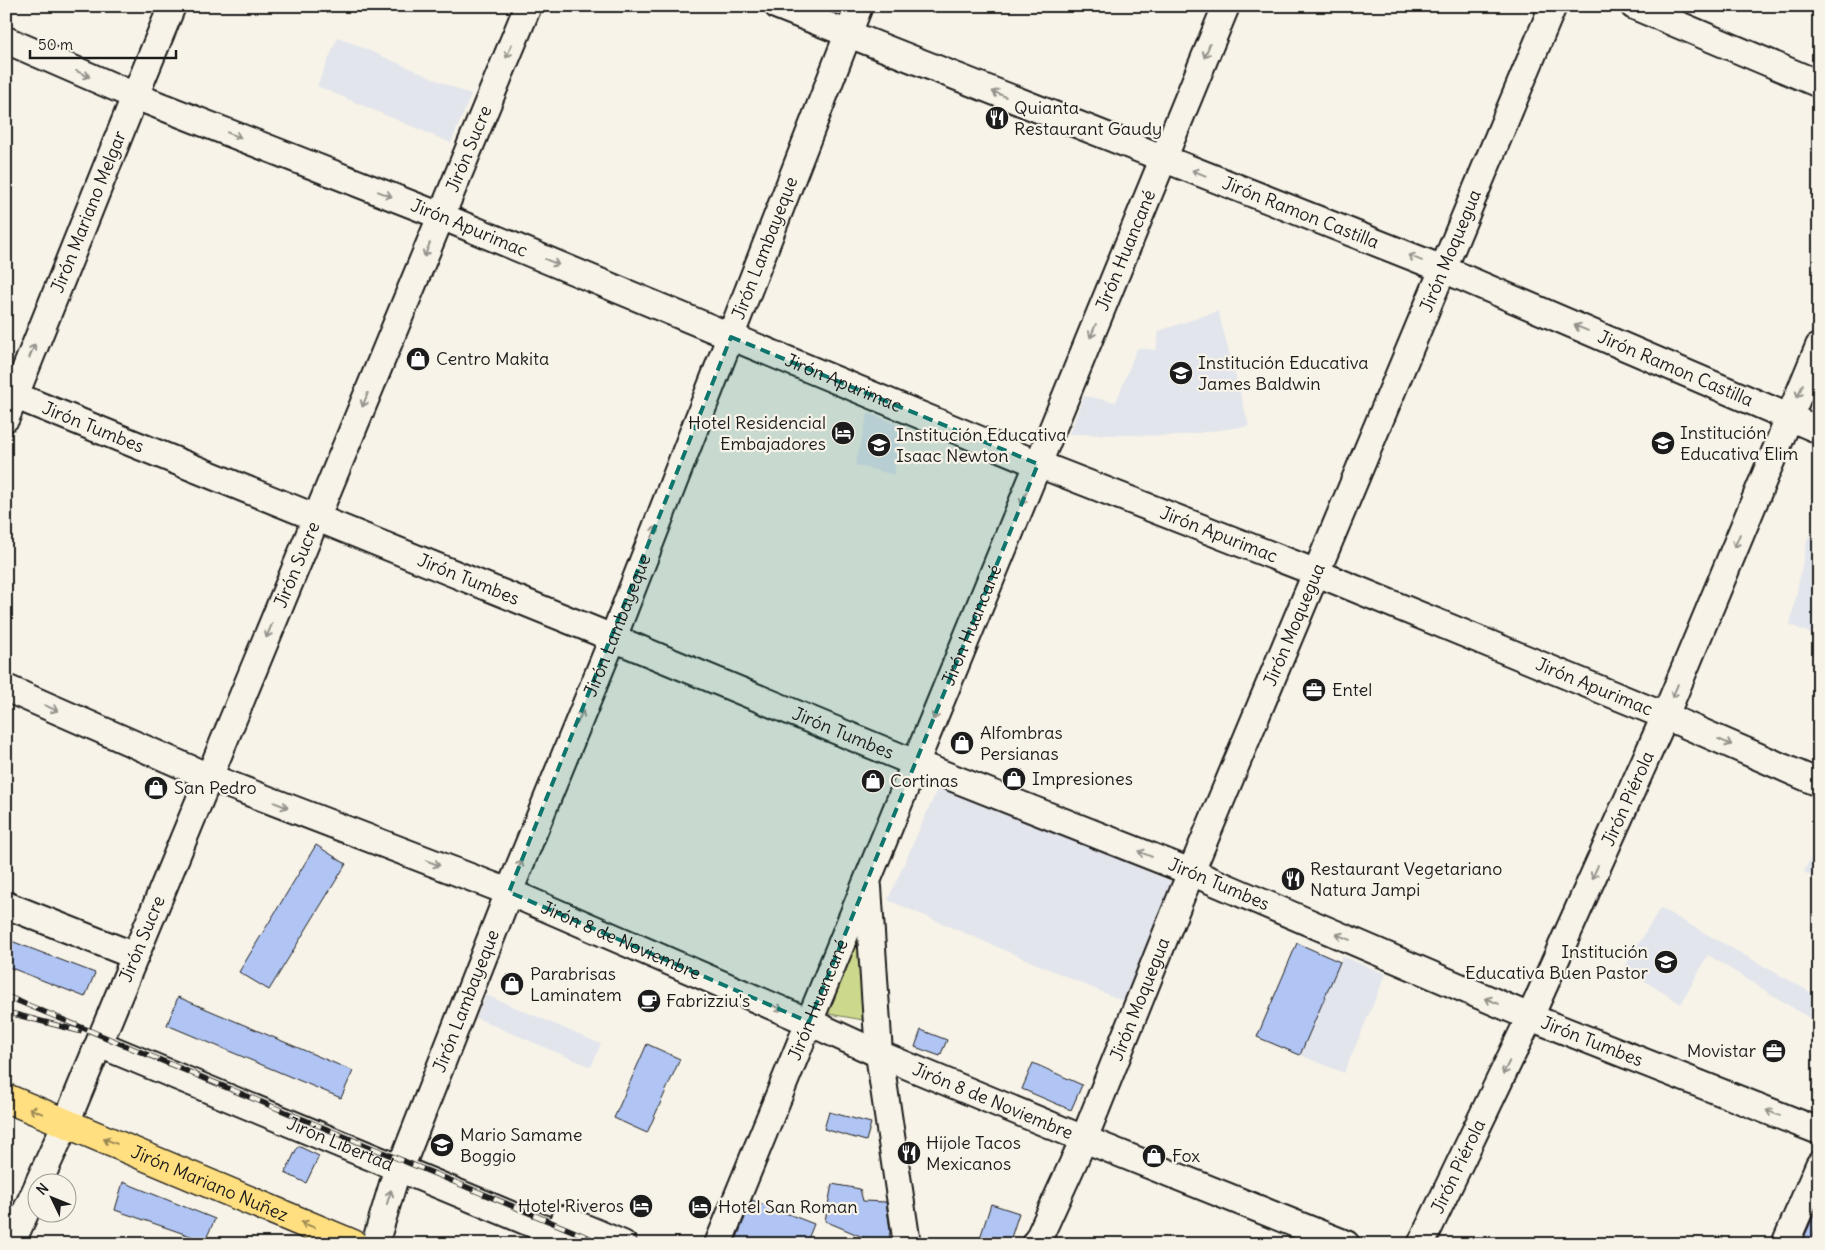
<svg xmlns="http://www.w3.org/2000/svg" width="1825" height="1250" viewBox="0 0 1825 1250" font-family="Delius,sans-serif">
	<style>
		.built { fill: #e2e5ec }
		.green { fill: #ccd88c; stroke: #747a54 }
		.building { fill: #b0c5f4; stroke: #1c1c1c }
		.lines { fill: none; stroke-linecap: round; stroke-linejoin: round }
		.minor-casing { stroke: #1c1c1c; stroke-width: 30 }
		.major-casing { stroke: #1c1c1c; stroke-width: 31 }
		.minor { stroke: #f7f3e8; stroke-width: 26 }
		.major { stroke: #ffdf80; stroke-width: 28 }
		.rail-casing { stroke: #1c1c1c; stroke-width: 5.5 }
		.rail { stroke: #f7f3e8; stroke-width: 4; stroke-dasharray: 11; stroke-linecap: butt }
		.oneway { stroke: #94928c }
		.oneway2 { stroke: #998753 }
		.marked { fill: #0f766e; fill-opacity: 0.2; stroke: #0f766e; stroke-width: 4; stroke-dasharray: 10 6; stroke-linejoin: round }
		.labels { text-anchor: middle; stroke-width: 4.5; stroke-linejoin: round; paint-order: stroke }
		.poi-label { font-size: 18px; fill: #1c1c1c; stroke: #f7f3e8; text-anchor: start }
		.street-label { font-size: 18px; fill: #1c1c1c; stroke: #f7f3e8 }
	</style>
	<rect width="100%" height="100%" fill="#f7f3e8"/>
	<filter id="ink" filterUnits="userSpaceOnUse"><feTurbulence type="fractalNoise" baseFrequency=".02" numOctaves="2"/><feDisplacementMap in="SourceGraphic" scale="10" xChannelSelector="R" yChannelSelector="G"/><feConvolveMatrix kernelMatrix="1 2 1 2 8 2 1 2 1" color-interpolation-filters="sRGB"/></filter>
	<g filter="url(#ink)">
		<g class="built">
			<polygon points="338,37 471,95 451,143 317,86"/>
			<polygon points="1218,311 1249,426 1175,436 1069,434 1084,396 1116,402 1137,348 1156,350 1159,331"/>
			<polygon points="868,413 902,426 894,475 855,465"/>
			<polygon points="1808,536 1819,541 1819,637 1790,625"/>
			<polygon points="940,783 1175,883 1123,1001 888,900"/>
			<polygon points="1819,838 1819,880 1804,872"/>
			<polygon points="1660,908 1819,997 1819,1024 1708,955 1681,1004 1624,968"/>
			<polygon points="1342,956 1386,974 1344,1073 1300,1055"/>
			<polygon points="486,995 601,1044 591,1067 476,1018"/>
		</g>
		<polygon class="green" points="858,926 869,1021 824,1013"/>
		<g class="building">
			<polygon points="316,845 346,864 269,990 239,972"/>
			<polygon points="6,939 95,973 85,997 6,966"/>
			<polygon points="1297,943 1340,962 1300,1055 1257,1037"/>
			<polygon points="178,997 353,1071 341,1098 167,1025"/>
			<polygon points="921,1030 947,1040 940,1056 915,1047"/>
			<polygon points="647,1044 680,1059 647,1133 614,1118"/>
			<polygon points="1033,1063 1082,1085 1071,1110 1022,1089"/>
			<polygon points="829,1112 871,1123 866,1141 824,1129"/>
			<polygon points="298,1146 319,1156 306,1183 285,1173"/>
			<polygon points="123,1182 215,1219 205,1241 115,1210"/>
			<polygon points="832,1184 860,1189 863,1201 886,1202 890,1230 889,1244 879,1244 825,1221"/>
			<polygon points="752,1200 814,1224 806,1244 773,1244 759,1238 757,1244 744,1244 736,1240"/>
			<polygon points="991,1204 1019,1213 1009,1244 988,1244 979,1241"/>
			<polygon points="1819,1204 1819,1226 1816,1225 1811,1244 1801,1244"/>
		</g>
		<g class="lines">
			<g class="minor-casing">
				<g id="minor">
					<path id="s1" d="M778 6 1443 269 1819 430"/>
					<polyline points="1634,6 1819,84"/>
					<path id="s2" d="M6 40 135 96 441 216 1038 464 1317 573 1665 716 1819 783"/>
					<path id="s3" d="M6 392 613 638 915 763 1191 872 1530 1017 1819 1131"/>
					<path id="s4" d="M6 418 135 96 172 6"/>
					<path id="s5" d="M6 688 209 777 509 892 809 1022 879 1054 1084 1139 1346 1244"/>
					<polyline points="868,887 879,1054 907,1244"/>
					<polyline points="6,905 135,956"/>
					<path id="s6" d="M99 1044 581 1244"/>
					<path id="s7" d="M39 1182 66 1123 528 6"/>
					<polyline points="564,1219 623,1244"/>
					<polyline points="11,1244 38,1185"/>
					<path id="s8" d="M375 1244 398 1167 406 1154 509 892 613 638 859 6"/>
					<path id="s9" d="M718 1244 1226 6"/>
					<path id="s10" d="M1036 1244 1084 1139 1191 872 1553 6"/>
					<path id="s11" d="M1421 1244 1530 1017 1665 716 1819 346"/>
					<polyline points="1785,1244 1819,1165"/>
				</g>
			</g>
			<g class="major-casing">
				<g id="major">
					<path id="s12" d="M6 1098 353 1244"/>
				</g>
			</g>
			<use href="#minor" class="minor"/>
			<use href="#major" class="major"/>
			<g class="rail-casing">
				<g id="rail">
					<polyline points="6,996 604,1244"/>
					<polyline points="6,1012 79,1031"/>
				</g>
			</g>
			<use href="#rail" class="rail"/>
		</g>
		<defs><path id="oneway-shaft" d="M-6 0H5M1.5-3L5.5 0L1.5 3" fill="none" stroke-width="1.6" stroke-linecap="round" stroke-linejoin="round" transform="scale(1.25)"/></defs>
		<g class="oneway">
			<use href="#oneway-shaft" transform="translate(509 51) rotate(112)"/>
			<use href="#oneway-shaft" transform="translate(1207 51) rotate(112)"/>
			<use href="#oneway-shaft" transform="translate(83 74) rotate(24)"/>
			<use href="#oneway-shaft" transform="translate(999 94) rotate(-158)"/>
			<use href="#oneway-shaft" transform="translate(234 135) rotate(21)"/>
			<use href="#oneway-shaft" transform="translate(1199 173) rotate(-158)"/>
			<use href="#oneway-shaft" transform="translate(385 194) rotate(21)"/>
			<use href="#oneway-shaft" transform="translate(427 250) rotate(112)"/>
			<use href="#oneway-shaft" transform="translate(1415 258) rotate(-158)"/>
			<use href="#oneway-shaft" transform="translate(552 262) rotate(23)"/>
			<use href="#oneway-shaft" transform="translate(1581 328) rotate(-157)"/>
			<use href="#oneway-shaft" transform="translate(1093 331) rotate(112)"/>
			<use href="#oneway-shaft" transform="translate(32 351) rotate(-68)"/>
			<use href="#oneway-shaft" transform="translate(1800 391) rotate(113)"/>
			<use href="#oneway-shaft" transform="translate(365 400) rotate(112)"/>
			<use href="#oneway-shaft" transform="translate(1024 498) rotate(112)"/>
			<use href="#oneway-shaft" transform="translate(654 533) rotate(-68)"/>
			<use href="#oneway-shaft" transform="translate(1737 541) rotate(113)"/>
			<use href="#oneway-shaft" transform="translate(269 631) rotate(113)"/>
			<use href="#oneway-shaft" transform="translate(1675 691) rotate(113)"/>
			<use href="#oneway-shaft" transform="translate(51 708) rotate(24)"/>
			<use href="#oneway-shaft" transform="translate(936 713) rotate(112)"/>
			<use href="#oneway-shaft" transform="translate(580 717) rotate(-68)"/>
			<use href="#oneway-shaft" transform="translate(1725 742) rotate(24)"/>
			<use href="#oneway-shaft" transform="translate(281 805) rotate(21)"/>
			<use href="#oneway-shaft" transform="translate(1145 854) rotate(-158)"/>
			<use href="#oneway-shaft" transform="translate(433 863) rotate(21)"/>
			<use href="#oneway-shaft" transform="translate(519 867) rotate(-68)"/>
			<use href="#oneway-shaft" transform="translate(1595 872) rotate(114)"/>
			<use href="#oneway-shaft" transform="translate(1343 937) rotate(-157)"/>
			<use href="#oneway-shaft" transform="translate(1492 1001) rotate(-157)"/>
			<use href="#oneway-shaft" transform="translate(776 1007) rotate(23)"/>
			<use href="#oneway-shaft" transform="translate(1506 1068) rotate(116)"/>
			<use href="#oneway-shaft" transform="translate(1773 1113) rotate(-158)"/>
			<use href="#oneway-shaft" transform="translate(389 1197) rotate(-73)"/>
		</g>
		<g class="oneway2">
			<use href="#oneway-shaft" transform="translate(36 1111) rotate(-158)"/>
			<use href="#oneway-shaft" transform="translate(110 1141) rotate(-157)"/>
			<use href="#oneway-shaft" transform="translate(308 1225) rotate(-157)"/>
		</g>
	</g>
	<path class="marked" d="M731 337 1038 464 809 1022 509 892Z"/>
	<defs>
		<g id="restaurant-disc" transform="scale(1.25)"><circle r="9.5" fill="#1c1c1c" stroke="#f7f3e8"/><path d="M-5-6h1v4h1v-4h1v4h1v-4h1v5L-1.5 .5V6h-2V.5L-5-1ZM5-6V6H3V1.5H1.5Q1.5-4 5-6Z" fill="#fff"/></g>
		<g id="shop-disc" transform="scale(1.25)"><circle r="9.5" fill="#1c1c1c" stroke="#f7f3e8"/><path d="M-5-2.5h2.3a2.7 3.5 0 0 1 5.4 0H5L5.5 6h-11ZM-1.5-2.5h3a1.5 2.3 0 0 0-3 0Z" fill="#fff"/></g>
		<g id="school-disc" transform="scale(1.25)"><circle r="9.5" fill="#1c1c1c" stroke="#f7f3e8"/><path d="M0-5L7-2L0 1L-7-2ZM-4 1L0 2.5L4 1V4Q0 6-4 4Z" fill="#fff"/></g>
		<g id="hotel-disc" transform="scale(1.25)"><circle r="9.5" fill="#1c1c1c" stroke="#f7f3e8"/><path d="M-6-4.5h1.5V1H6V5H4.5V3h-9V5H-6ZM-4 0a1.8 1.8 0 1 1 3.6 0ZM.5 0V-2.5h3Q6-2.5 6 0Z" fill="#fff"/></g>
		<g id="office-disc" transform="scale(1.25)"><circle r="9.5" fill="#1c1c1c" stroke="#f7f3e8"/><path d="M-6-3h4V-5.5h4V-3h4V5H-6ZM-1-4.5V-3h2v-1.5ZM-6 0V1H6V0Z" fill="#fff"/></g>
		<g id="cafe-disc" transform="scale(1.25)"><circle r="9.5" fill="#1c1c1c" stroke="#f7f3e8"/><path d="M-5.5-4.5H6V0H3Q3 3.5 0 3.5H-2.5Q-5.5 3.5-5.5 0ZM3-3.2v2h1.7v-2ZM-6 4.5H4V6H-6Z" fill="#fff"/></g>
	</defs>
	<g fill-rule="evenodd">
		<use href="#restaurant-disc" x="997" y="118"/>
		<use href="#shop-disc" x="418" y="359"/>
		<use href="#school-disc" x="1181" y="373"/>
		<use href="#hotel-disc" x="843" y="433"/>
		<use href="#school-disc" x="1663" y="443"/>
		<use href="#school-disc" x="879" y="445"/>
		<use href="#office-disc" x="1314" y="690"/>
		<use href="#shop-disc" x="962" y="743"/>
		<use href="#shop-disc" x="1014" y="779"/>
		<use href="#shop-disc" x="873" y="781"/>
		<use href="#shop-disc" x="156" y="788"/>
		<use href="#restaurant-disc" x="1293" y="879"/>
		<use href="#school-disc" x="1666" y="962"/>
		<use href="#shop-disc" x="512" y="984"/>
		<use href="#cafe-disc" x="649" y="1001"/>
		<use href="#office-disc" x="1774" y="1051"/>
		<use href="#school-disc" x="442" y="1145"/>
		<use href="#restaurant-disc" x="909" y="1153"/>
		<use href="#shop-disc" x="1154" y="1156"/>
		<use href="#hotel-disc" x="641" y="1206"/>
		<use href="#hotel-disc" x="700" y="1207"/>
	</g>
	<g class="labels">
		<g class="poi-label">
			<text x="1014" y="114">Quianta<tspan x="1014" dy="21">Restaurant Gaudy</tspan></text>
			<text x="436" y="365">Centro Makita</text>
			<text x="1198" y="369">Institución Educativa<tspan x="1198" dy="21">James Baldwin</tspan></text>
			<text x="826" y="429" text-anchor="end">Hotel Residencial<tspan x="826" dy="21">Embajadores</tspan></text>
			<text x="1680" y="439">Institución<tspan x="1680" dy="21">Educativa Elim</tspan></text>
			<text x="896" y="441">Institución Educativa<tspan x="896" dy="21">Isaac Newton</tspan></text>
			<text x="1332" y="696">Entel</text>
			<text x="980" y="739">Alfombras<tspan x="980" dy="21">Persianas</tspan></text>
			<text x="1032" y="785">Impresiones</text>
			<text x="890" y="787">Cortinas</text>
			<text x="174" y="794">San Pedro</text>
			<text x="1310" y="875">Restaurant Vegetariano<tspan x="1310" dy="21">Natura Jampi</tspan></text>
			<text x="1648" y="958" text-anchor="end">Institución<tspan x="1648" dy="21">Educativa Buen Pastor</tspan></text>
			<text x="530" y="980">Parabrisas<tspan x="530" dy="21">Laminatem</tspan></text>
			<text x="666" y="1007">Fabrizziu's</text>
			<text x="1756" y="1057" text-anchor="end">Movistar</text>
			<text x="460" y="1141">Mario Samame<tspan x="460" dy="21">Boggio</tspan></text>
			<text x="926" y="1149">Hijole Tacos<tspan x="926" dy="21">Mexicanos</tspan></text>
			<text x="1172" y="1162">Fox</text>
			<text x="624" y="1212" text-anchor="end">Hotel Riveros</text>
			<text x="718" y="1213">Hotel San Roman</text>
		</g>
		<g class="street-label">
			<text dy="6" stroke="none"><textPath href="#s7" startOffset="1119">Jirón Sucre</textPath></text>
			<text dy="6" stroke="none"><textPath href="#s4" startOffset="222">Jirón Mariano Melgar</textPath></text>
			<text dy="6" stroke="none"><textPath href="#s1" startOffset="562">Jirón Ramon Castilla</textPath></text>
			<text dy="6" stroke="none"><textPath href="#s2" startOffset="500">Jirón Apurimac</textPath></text>
			<text dy="6" stroke="none"><textPath href="#s8" startOffset="1070">Jirón Lambayeque</textPath></text>
			<text dy="6" stroke="none"><textPath href="#s9" startOffset="1074">Jirón Huancané</textPath></text>
			<text dy="6" stroke="none"><textPath href="#s10" startOffset="1076">Jirón Moquegua</textPath></text>
			<text dy="6" stroke="none"><textPath href="#s1" startOffset="968">Jirón Ramon Castilla</textPath></text>
			<text dy="6" stroke="none"><textPath href="#s2" startOffset="905">Jirón Apurimac</textPath></text>
			<text dy="6" stroke="none"><textPath href="#s3" startOffset="94">Jirón Tumbes</textPath></text>
			<text dy="6" stroke="none"><textPath href="#s2" startOffset="1310">Jirón Apurimac</textPath></text>
			<text dy="6" stroke="none"><textPath href="#s7" startOffset="669">Jirón Sucre</textPath></text>
			<text dy="6" stroke="none"><textPath href="#s3" startOffset="499">Jirón Tumbes</textPath></text>
			<text dy="6" stroke="none"><textPath href="#s8" startOffset="665">Jirón Lambayeque</textPath></text>
			<text dy="6" stroke="none"><textPath href="#s9" startOffset="669">Jirón Huancané</textPath></text>
			<text dy="6" stroke="none"><textPath href="#s10" startOffset="671">Jirón Moquegua</textPath></text>
			<text dy="6" stroke="none"><textPath href="#s2" startOffset="1715">Jirón Apurimac</textPath></text>
			<text dy="6" stroke="none"><textPath href="#s3" startOffset="904">Jirón Tumbes</textPath></text>
			<text dy="6" stroke="none"><textPath href="#s11" startOffset="491">Jirón Piérola</textPath></text>
			<text dy="6" stroke="none"><textPath href="#s3" startOffset="1309">Jirón Tumbes</textPath></text>
			<text dy="6" stroke="none"><textPath href="#s7" startOffset="264">Jirón Sucre</textPath></text>
			<text dy="6" stroke="none"><textPath href="#s5" startOffset="665">Jirón 8 de Noviembre</textPath></text>
			<text dy="6" stroke="none"><textPath href="#s10" startOffset="266">Jirón Moquegua</textPath></text>
			<text dy="6" stroke="none"><textPath href="#s9" startOffset="264">Jirón Huancané</textPath></text>
			<text dy="6" stroke="none"><textPath href="#s8" startOffset="260">Jirón Lambayeque</textPath></text>
			<text dy="6" stroke="none"><textPath href="#s3" startOffset="1714">Jirón Tumbes</textPath></text>
			<text dy="6" stroke="none"><textPath href="#s5" startOffset="1070">Jirón 8 de Noviembre</textPath></text>
			<text dy="6" stroke="none"><textPath href="#s6" startOffset="261">Jirón Libertad</textPath></text>
			<text dy="6" stroke="none"><textPath href="#s11" startOffset="86">Jirón Piérola</textPath></text>
			<text dy="6" stroke="none"><textPath href="#s12" startOffset="221">Jirón Mariano Nuñez</textPath></text>
		</g>
	</g>
	<rect width="1825" height="1250" fill="none" stroke="#f7f3e8" stroke-width="25"/>
	<rect x="12" y="12" width="1800" height="1225" fill="none" stroke="#1c1c1c" stroke-width="2" filter="url(#ink)"/>
	<g transform="translate(52 1198) rotate(313)"><circle r="24" fill="#f7f3e8" stroke="#9f9d96"/>
	<path d="M0-4L9 19L0 12L-9 19Z" fill="#1c1c1c"/>
	<text y="-8" font-size="14" font-weight="bold" text-anchor="middle" fill="#1c1c1c">N</text>
	</g>
	<path d="M30 50v8h146v-8" fill="none" stroke="#1c1c1c" stroke-width="2.5"/>
	<text x="38" y="50" font-size="15" fill="#1c1c1c" stroke="#f7f3e8" stroke-width="4" paint-order="stroke">50 m</text>
</svg>
